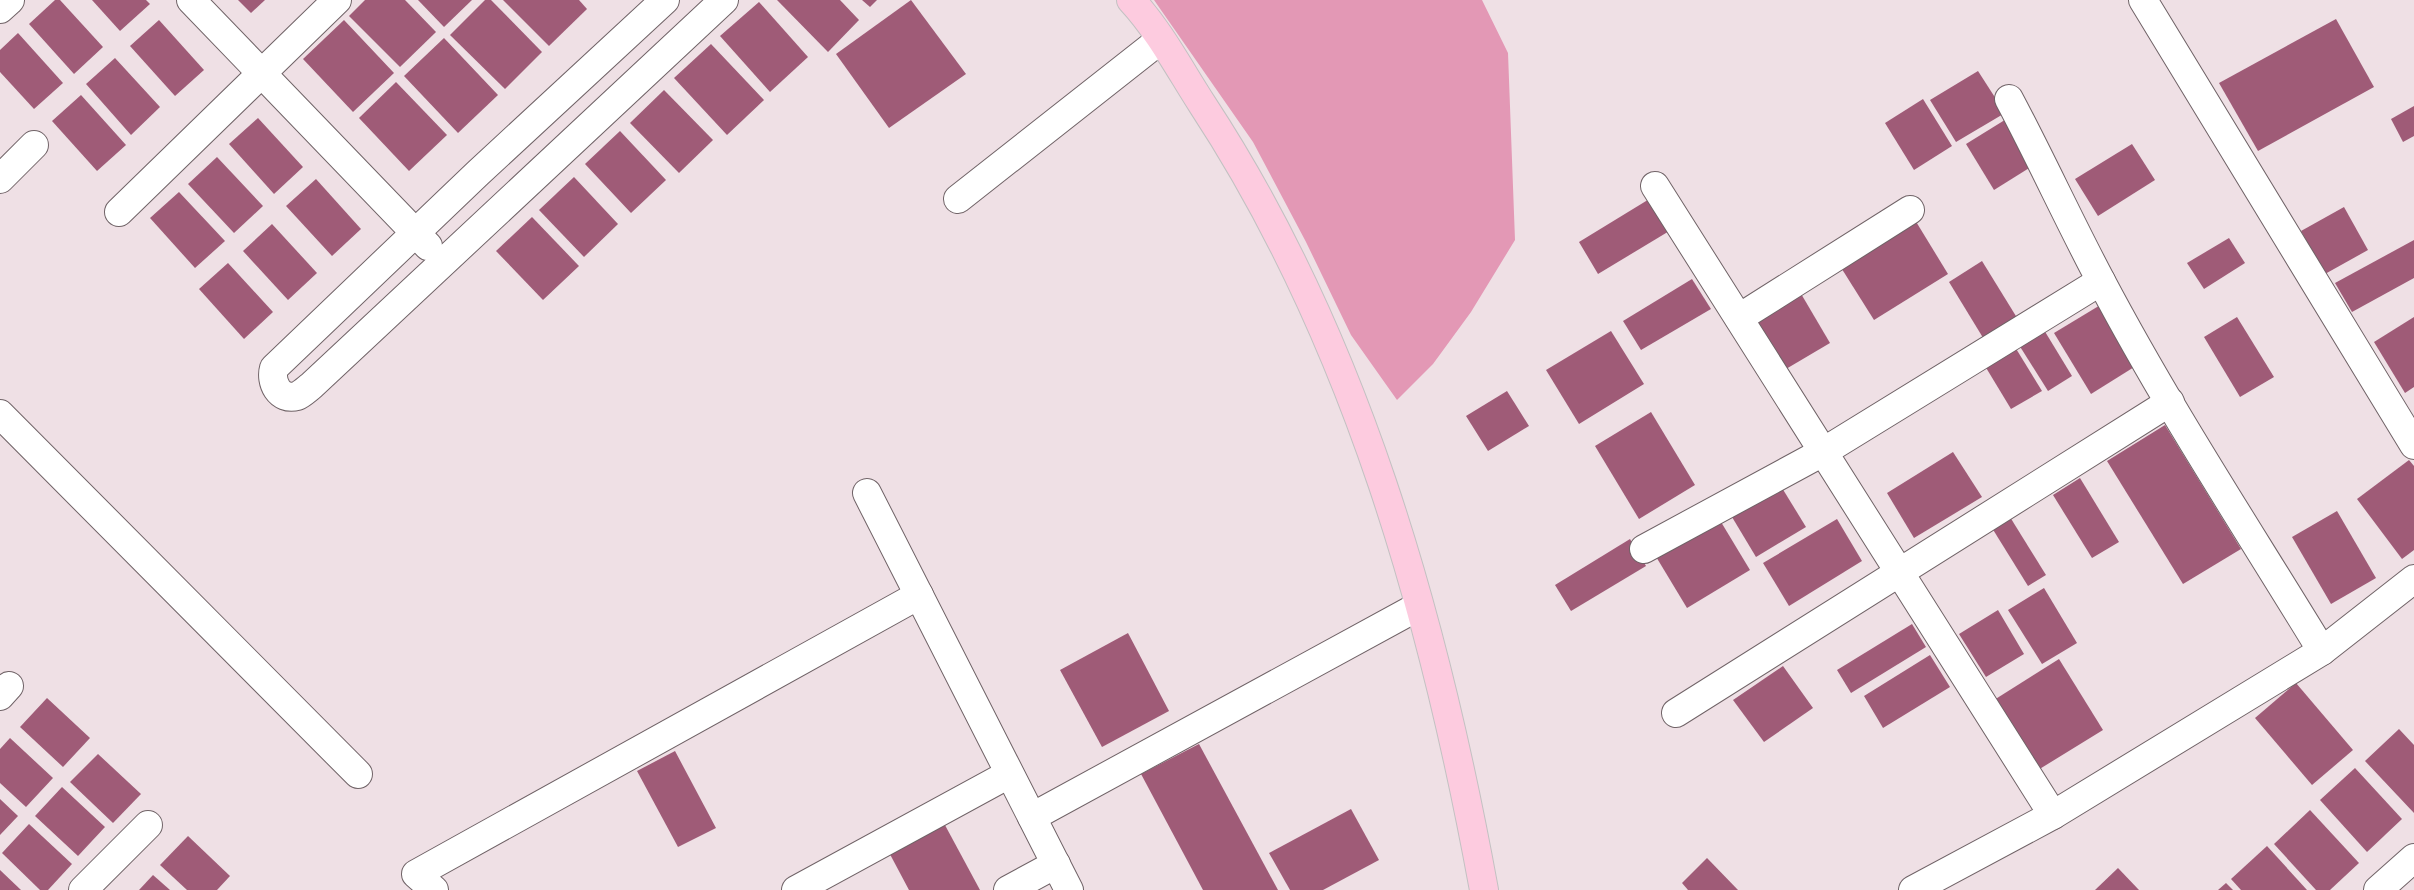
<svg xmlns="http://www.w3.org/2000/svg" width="2414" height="890" viewBox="0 0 2414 890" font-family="'Libre Baskerville',serif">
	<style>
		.water { fill: #e398b5 }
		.building { fill: #9f5b77 }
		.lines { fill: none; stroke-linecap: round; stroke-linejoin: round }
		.minor-casing { stroke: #706367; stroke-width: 30 }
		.major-casing { stroke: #c3c1c2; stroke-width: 30 }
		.minor { stroke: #fff; stroke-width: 28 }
		.major { stroke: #fdcbdf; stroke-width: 28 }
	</style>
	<rect width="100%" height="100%" fill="#efe0e5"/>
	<polygon class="water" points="1154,0 1482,0 1508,53 1515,240 1471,312 1433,364 1397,400 1351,335 1306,242 1253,142"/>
	<g class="building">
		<polygon points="55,0 60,0 103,47 74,74 29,24"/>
		<polygon points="92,0 146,0 150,4 120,31"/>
		<polygon points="238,0 265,0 251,13"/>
		<polygon points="365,0 405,0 436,32 400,67 349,16"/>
		<polygon points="418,0 472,0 444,27"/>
		<polygon points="485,0 491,0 542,52 505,89 450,35"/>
		<polygon points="503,0 579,0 587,9 549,46"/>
		<polygon points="777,0 840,0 859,20 828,52"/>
		<polygon points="862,0 877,0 870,7"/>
		<polygon points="911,0 966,74 889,128 836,54"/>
		<polygon points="759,2 808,57 770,92 720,36"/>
		<polygon points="2336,19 2374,87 2258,151 2219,83"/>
		<polygon points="159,20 204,70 175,96 130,46"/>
		<polygon points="344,20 394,73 353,112 303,59"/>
		<polygon points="18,33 63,83 34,109 0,72 0,50"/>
		<polygon points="444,38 498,95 458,133 404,76"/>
		<polygon points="711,44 764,100 727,135 674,78"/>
		<polygon points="115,58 160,107 131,135 86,84"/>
		<polygon points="1978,71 2005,113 1956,142 1930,100"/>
		<polygon points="396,82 447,135 409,171 359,118"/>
		<polygon points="664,90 713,140 679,173 630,123"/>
		<polygon points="81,95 126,145 97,171 52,121"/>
		<polygon points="1923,99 1952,146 1914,170 1885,123"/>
		<polygon points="2414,106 2414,136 2403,142 2391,119"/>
		<polygon points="258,118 303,167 274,194 229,144"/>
		<polygon points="2008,118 2037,163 1994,190 1966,144"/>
		<polygon points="620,131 666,180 631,213 585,164"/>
		<polygon points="2132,144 2155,180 2098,216 2075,179"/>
		<polygon points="217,157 263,206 234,233 188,184"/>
		<polygon points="574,177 618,224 584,257 539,210"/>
		<polygon points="316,179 361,229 332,256 286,206"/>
		<polygon points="179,192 225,241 195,268 150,218"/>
		<polygon points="1651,198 1671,230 1598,274 1579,242"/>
		<polygon points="2344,207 2368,250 2325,274 2301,231"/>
		<polygon points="532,217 579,266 543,300 496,251"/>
		<polygon points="1915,220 1948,274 1874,320 1840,266"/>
		<polygon points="272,224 317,273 288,300 243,251"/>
		<polygon points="2229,238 2245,263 2204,289 2187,263"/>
		<polygon points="2414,240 2414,278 2352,312 2335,283"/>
		<polygon points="1982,261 2019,321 1985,341 1949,282"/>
		<polygon points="228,263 273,312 244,339 199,289"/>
		<polygon points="1692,279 1711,309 1641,350 1623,321"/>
		<polygon points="1800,292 1830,343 1786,369 1755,319"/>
		<polygon points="2102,304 2139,364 2091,394 2054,333"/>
		<polygon points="2237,317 2274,377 2240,397 2204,337"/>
		<polygon points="2414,317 2414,387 2405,393 2374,342"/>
		<polygon points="2044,330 2072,376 2048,391 2019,345"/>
		<polygon points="1611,331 1644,384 1579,424 1546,370"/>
		<polygon points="2015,347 2042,391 2011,409 1985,366"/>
		<polygon points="1507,391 1529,426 1488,451 1466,416"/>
		<polygon points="1651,412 1695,485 1639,519 1595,446"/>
		<polygon points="2165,425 2241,549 2183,584 2107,461"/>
		<polygon points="1953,452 1982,497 1914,538 1887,493"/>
		<polygon points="2409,460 2414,466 2414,550 2402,559 2357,499"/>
		<polygon points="2080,478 2119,542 2092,558 2053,495"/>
		<polygon points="1779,483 1806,527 1756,557 1729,512"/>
		<polygon points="2337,511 2376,578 2331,604 2292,537"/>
		<polygon points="1718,517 1750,570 1687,608 1655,555"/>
		<polygon points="2010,517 2046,575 2028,586 1992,528"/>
		<polygon points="1837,519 1862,561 1789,606 1763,563"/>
		<polygon points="1630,539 1646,566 1571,611 1555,585"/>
		<polygon points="2044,588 2077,643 2042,664 2008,610"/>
		<polygon points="1998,610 2024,654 1986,677 1959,634"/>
		<polygon points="1912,624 1926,647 1851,693 1837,670"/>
		<polygon points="1128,633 1169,711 1102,747 1060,670"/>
		<polygon points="1930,655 1950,687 1883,728 1864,696"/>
		<polygon points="2059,659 2103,730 2038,770 1994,700"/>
		<polygon points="1783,666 1813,708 1764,742 1733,700"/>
		<polygon points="2296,683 2353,750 2312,785 2255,718"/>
		<polygon points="47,698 90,738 63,767 20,727"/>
		<polygon points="2399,729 2414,745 2414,813 2365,761"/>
		<polygon points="10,738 53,778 26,807 0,783 0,749"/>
		<polygon points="1199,744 1278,890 1203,890 1141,774"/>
		<polygon points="675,751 716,828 678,847 637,771"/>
		<polygon points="98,754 141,794 113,823 70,782"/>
		<polygon points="2355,768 2402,819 2367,852 2320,800"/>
		<polygon points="62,787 105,827 78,856 35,816"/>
		<polygon points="0,799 18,816 0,835"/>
		<polygon points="1351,809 1379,860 1323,890 1290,890 1269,853"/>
		<polygon points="2310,810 2359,863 2330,890 2316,890 2274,844"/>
		<polygon points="939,814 980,890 909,890 884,843"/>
		<polygon points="29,824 72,864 48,890 40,890 2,853"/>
		<polygon points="188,836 230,876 217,890 187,890 160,865"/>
		<polygon points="2267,846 2307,890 2241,890 2231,879"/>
		<polygon points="1707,858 1738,890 1688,890 1682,883"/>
		<polygon points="2118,868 2139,890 2095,890"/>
		<polygon points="0,870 21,890 0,890"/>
		<polygon points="153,875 170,890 139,890"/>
		<polygon points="2226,883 2233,890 2218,890"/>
	</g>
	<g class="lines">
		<g class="minor-casing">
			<g id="minor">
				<polyline points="191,0 428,246"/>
				<path d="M665 0 478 173 274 368C270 382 279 401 297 396 302 394 307 389 311 386L724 0"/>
				<polyline points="2143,0 2414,445"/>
				<polyline points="0,9 10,0"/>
				<path d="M2009 99C2041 159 2069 221 2101 281 2168 408 2247 528 2322 651"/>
				<polyline points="0,179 34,145"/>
				<polyline points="1655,186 2053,815"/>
				<polyline points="958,199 1160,40"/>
				<polyline points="119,212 337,0"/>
				<polyline points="1739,318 1910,210"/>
				<polyline points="0,414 358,774"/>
				<polyline points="867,493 1069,890"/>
				<polyline points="1644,549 1823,452 2101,281"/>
				<polyline points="0,696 9,686"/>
				<polyline points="1676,713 2170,402"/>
				<polyline points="1032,817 1419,606"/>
				<polyline points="83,890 148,825"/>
				<polyline points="434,890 416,874 919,595"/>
				<polyline points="796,890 1009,774"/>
				<polyline points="1008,890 1056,864"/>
				<polyline points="1913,890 2053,815 2322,651 2414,579"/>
				<polyline points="2378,890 2414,858"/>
			</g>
		</g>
		<g class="major-casing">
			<path id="major" d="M1131 0C1159 30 1180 70 1202 104 1356 338 1434 617 1484 890"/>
		</g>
		<use href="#minor" class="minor"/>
		<use href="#major" class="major"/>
	</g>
</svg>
